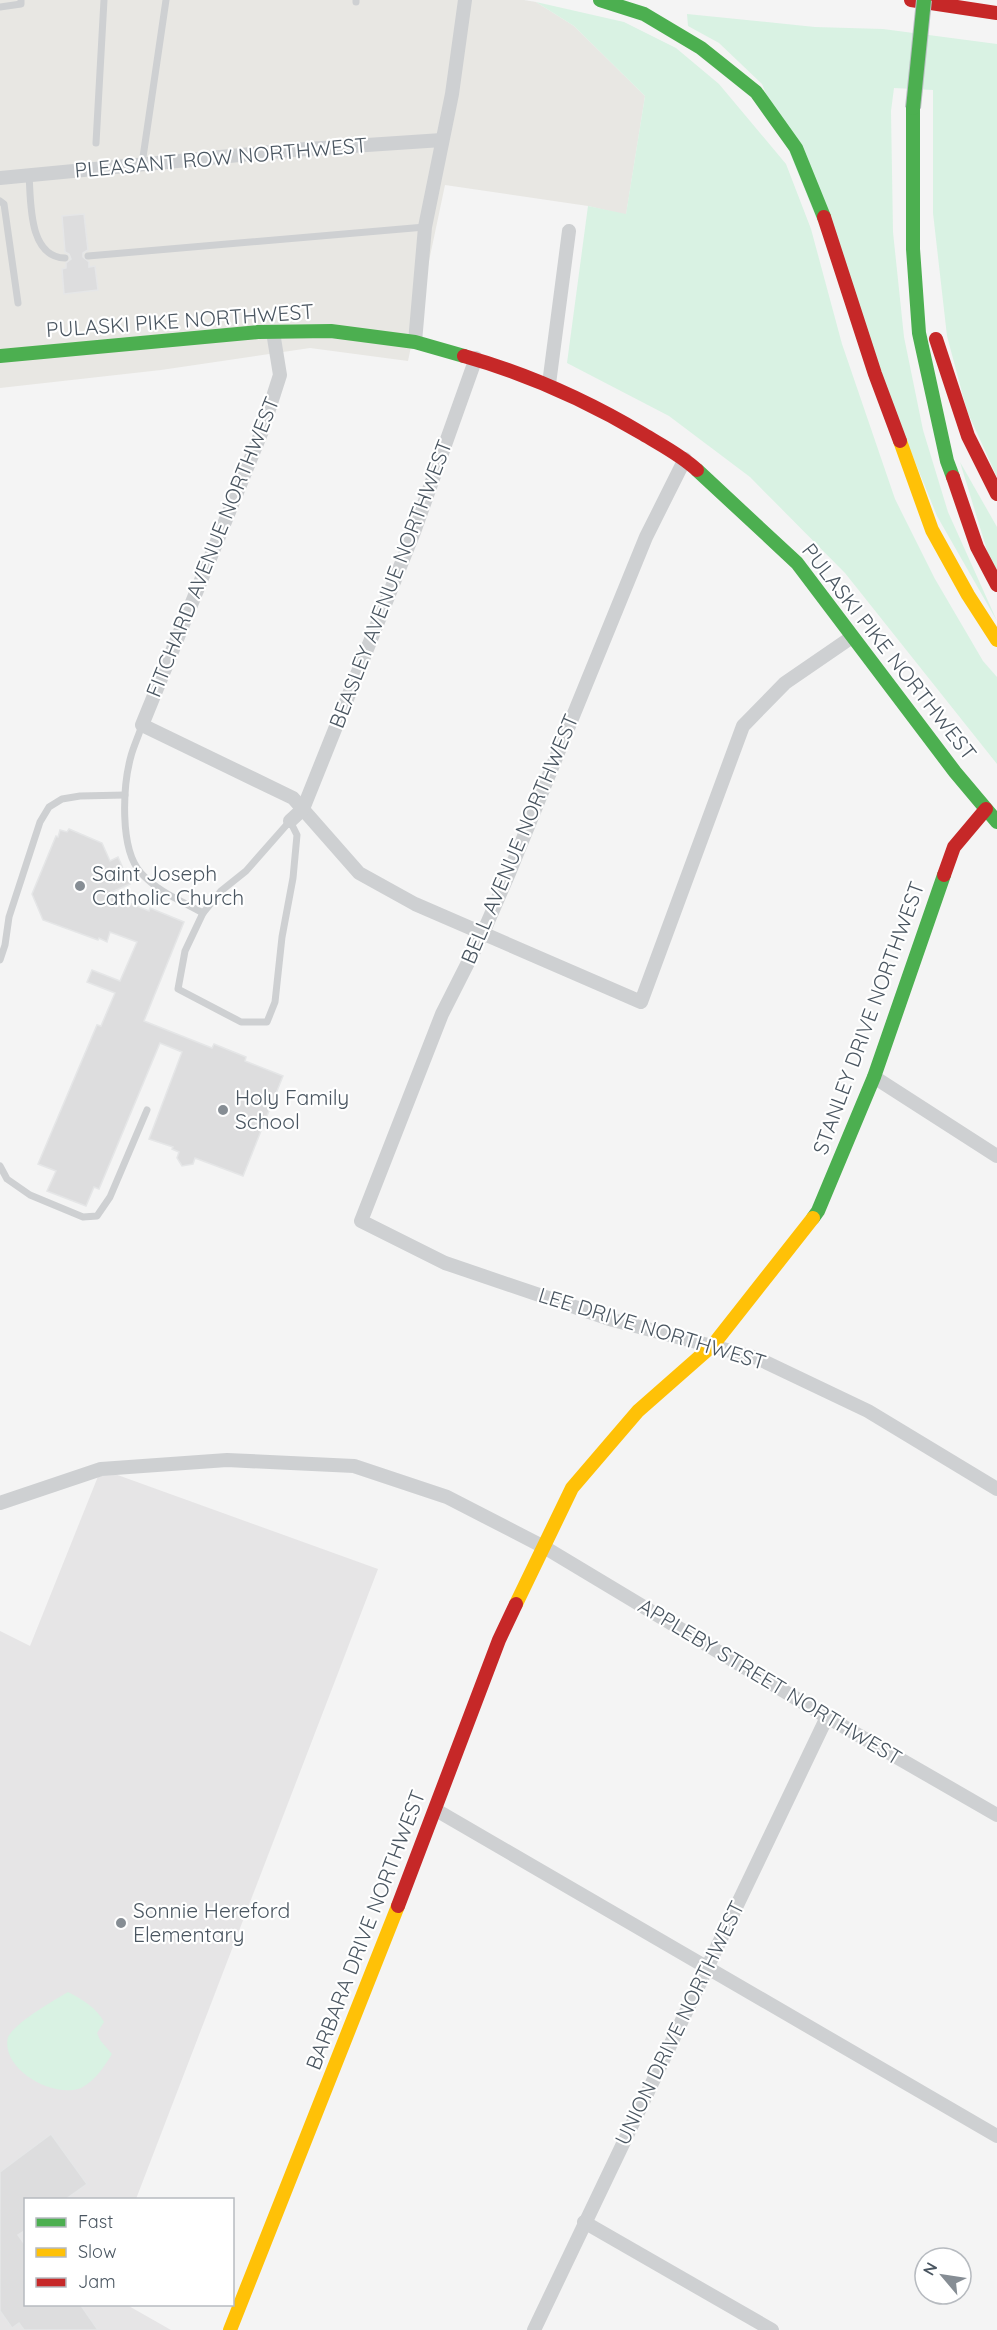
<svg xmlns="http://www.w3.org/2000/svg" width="997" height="2330" viewBox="0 0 997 2330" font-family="Quicksand,sans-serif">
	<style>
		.commercial { fill: #e8e7e3 }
		.education { fill: #e6e5e6 }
		.green { fill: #d9f2e3 }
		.building { fill: #ddddde; stroke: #e5e6e7; stroke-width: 1.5 }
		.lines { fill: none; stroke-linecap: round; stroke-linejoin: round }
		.lane { stroke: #ced0d2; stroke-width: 7 }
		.street { stroke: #ced0d2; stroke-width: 14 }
		.fast { stroke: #4caf50; stroke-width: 14 }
		.slow { stroke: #ffc107; stroke-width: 14 }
		.jam { stroke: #c62828; stroke-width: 14 }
		.fast-bridge-casing { stroke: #b9bec3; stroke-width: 16; stroke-linecap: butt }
		.fast-bridge { stroke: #4caf50; stroke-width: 14 }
		.poi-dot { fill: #868d94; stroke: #fff; stroke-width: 2 }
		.labels { text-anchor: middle; stroke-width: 4.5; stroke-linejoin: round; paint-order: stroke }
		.street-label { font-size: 21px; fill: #4a5661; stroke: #fff }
		.poi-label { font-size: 21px; fill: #4a5661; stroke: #fff; text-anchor: start }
	</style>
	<rect width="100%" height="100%" fill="#f4f4f4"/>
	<polygon class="commercial" points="0,0 524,0 536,2 574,26 645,96 626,215 588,206 445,185 408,361 310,348 161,370 0,388"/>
	<polygon class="education" points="101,1469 378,1569 136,2199 26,2200 26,2304 127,2305 171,2330 0,2330 0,1631 30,1646"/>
	<g class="green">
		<polygon points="536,2 624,22 676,48 719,84 786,164 811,229 842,344 895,499 935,579 983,661 997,677 997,764 845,573 750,477 669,416 567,363 588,206 626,214 645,96 574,26"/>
		<polygon points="687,14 815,27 883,29 997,44 997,477 967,411 947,336 933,213 933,90 894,88 891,111 893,232 904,337 923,430 948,512 997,621 937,516 762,84 719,43 688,26"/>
		<polygon points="960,462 997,527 997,583"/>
		<path d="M68 1992C82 1999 97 2008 104 2022L97 2033 100 2040 112 2054C104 2067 95 2081 81 2088 53 2099 0 2069 8 2037 17 2021 52 2002 68 1992Z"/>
	</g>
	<g class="building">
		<polygon points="84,214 88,250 83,253 83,257 89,262 89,267 95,266 98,290 64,294 62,269 66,268 66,263 71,259 69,254 65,252 62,216"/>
		<polygon points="69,829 102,843 110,861 118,857 130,884 107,894 149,911 150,908 184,922 144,1021 212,1048 214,1044 246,1057 245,1061 283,1076 243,1176 195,1158 193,1164 182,1166 177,1158 179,1152 172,1149 173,1147 149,1139 182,1052 160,1043 99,1189 94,1187 86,1206 47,1191 56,1171 38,1164 97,1025 101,1026 115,993 87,982 92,970 120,981 137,942 110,932 107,942 99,938 98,940 43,920 32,894 56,836 58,837 60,830 67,832"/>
		<polygon points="51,2134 87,2184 66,2199 26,2199 26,2230 18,2235 26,2246 26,2304 80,2304 98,2330 24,2330 19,2323 12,2328 0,2311 0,2172"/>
	</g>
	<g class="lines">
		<g class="lane">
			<polyline points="356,2 356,0"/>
			<polyline points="0,7 21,4 21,0"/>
			<polyline points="96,143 104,0"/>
			<polyline points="142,164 166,0"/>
			<path d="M29 175C31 201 28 257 65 258"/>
			<polyline points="0,201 4,204 18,303"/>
			<polyline points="88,256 425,227"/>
			<path d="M142 725C139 735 134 745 131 756 123 785 119 849 141 873 158 892 182 901 203 913"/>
			<polygon points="290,821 297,835 293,878 282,937 275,1002 267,1022 241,1022 178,989 185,951 203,913 221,891 246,871"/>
			<polyline points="0,960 5,945 9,917 40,822 49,807 62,799 80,796 125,795"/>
			<polyline points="0,1166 7,1179 30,1195 83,1217 97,1216 110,1197 147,1110"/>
		</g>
		<g class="street">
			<polyline points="0,178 292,150 442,140"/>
			<polyline points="273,332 280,375 262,431 142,725 293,798 359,873 415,904 641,1002 743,726 785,683 852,637"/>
			<polyline points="415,342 425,227 452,94 465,0"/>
			<polyline points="549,384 569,231"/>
			<polyline points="685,459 646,537 509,873 483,933 442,1014 361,1221 445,1263 613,1320 757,1358 868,1411 997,1489"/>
			<polyline points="290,821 303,809 414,532 476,358"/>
			<polyline points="874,1077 997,1156"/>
			<polyline points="0,1503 101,1469 227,1460 354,1466 447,1497 544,1547 827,1717 997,1815"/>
			<polyline points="436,1810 997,2136"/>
			<polyline points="584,2222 772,2330"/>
			<polyline points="534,2330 827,1717"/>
		</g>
		<g class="fast">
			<polyline points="600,0 644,14 701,48 756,92 796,148 824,217"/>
			<polyline points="913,108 913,249 919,333 947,461 953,477"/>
			<polyline points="0,356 258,332 331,331 415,342 464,356"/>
			<polyline points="697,470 797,563 955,772 997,822"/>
			<polyline points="813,1218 818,1211 874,1077 944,875"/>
		</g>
		<g class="slow">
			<polyline points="900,441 932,530 968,595 997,640"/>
			<polyline points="516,1604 572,1488 638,1411 713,1345 813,1218"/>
			<polyline points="230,2330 398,1906"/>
		</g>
		<g class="jam">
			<polyline points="911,0 997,13"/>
			<polyline points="824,217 875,374 900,441"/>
			<polyline points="936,339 968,436 997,494"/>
			<path d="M464 356C528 374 586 400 643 434 661 445 681 455 697 470"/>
			<polyline points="953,477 977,547 997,585"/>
			<polyline points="944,875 954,847 986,809"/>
			<polyline points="398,1906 499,1640 516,1604"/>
		</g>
		<g class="fast-bridge-casing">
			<polyline id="fast-bridge" points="913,108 924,0"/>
		</g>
		<use href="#fast-bridge" class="fast-bridge"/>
	</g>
	<g class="poi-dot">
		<circle cx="80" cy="886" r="6"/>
		<circle cx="223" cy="1110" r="6"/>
		<circle cx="121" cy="1923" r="6"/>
	</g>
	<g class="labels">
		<g class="street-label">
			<text transform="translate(221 158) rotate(-5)" y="7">PLEASANT ROW NORTHWEST</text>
			<text transform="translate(180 321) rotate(-4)" y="7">PULASKI PIKE NORTHWEST</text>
			<text transform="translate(213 547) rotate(-68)" y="7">FITCHARD AVENUE NORTHWEST</text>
			<text transform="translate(391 584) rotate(-69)" y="7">BEASLEY AVENUE NORTHWEST</text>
			<text transform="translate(889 652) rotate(52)" y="7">PULASKI PIKE NORTHWEST</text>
			<text transform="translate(520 839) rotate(-67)" y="7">BELL AVENUE NORTHWEST</text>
			<text transform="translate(869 1018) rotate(-70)" y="7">STANLEY DRIVE NORTHWEST</text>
			<text transform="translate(652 1329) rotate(17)" y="7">LEE DRIVE NORTHWEST</text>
			<text transform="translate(770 1682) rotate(31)" y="7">APPLEBY STREET NORTHWEST</text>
			<text transform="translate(366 1930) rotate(-69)" y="7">BARBARA DRIVE NORTHWEST</text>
			<text transform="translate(680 2023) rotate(-64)" y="7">UNION DRIVE NORTHWEST</text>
		</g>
		<g class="poi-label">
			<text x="92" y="881">Saint Joseph<tspan x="92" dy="24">Catholic Church</tspan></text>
			<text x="235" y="1105">Holy Family<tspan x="235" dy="24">School</tspan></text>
			<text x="133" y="1918">Sonnie Hereford<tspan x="133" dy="24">Elementary</tspan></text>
		</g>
	</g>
	<rect x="24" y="2198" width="210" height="108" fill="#ffffff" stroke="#b7bbc0" stroke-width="1.5"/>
	<rect x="36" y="2218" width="30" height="9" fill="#4caf50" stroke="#b7bbc0" stroke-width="1.5"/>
	<text x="78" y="2228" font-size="18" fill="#4a5661">Fast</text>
	<rect x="36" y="2248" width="30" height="9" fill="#ffc107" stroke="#b7bbc0" stroke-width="1.5"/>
	<text x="78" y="2258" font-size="18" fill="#4a5661">Slow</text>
	<rect x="36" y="2278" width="30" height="9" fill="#c62828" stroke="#b7bbc0" stroke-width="1.5"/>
	<text x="78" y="2288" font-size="18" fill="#4a5661">Jam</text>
	<g transform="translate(943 2276) rotate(299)"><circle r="28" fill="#ffffff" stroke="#b7bbc0" stroke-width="1.5"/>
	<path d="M0-4.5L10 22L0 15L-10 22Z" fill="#868d94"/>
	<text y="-9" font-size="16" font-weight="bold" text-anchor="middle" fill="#4a5661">N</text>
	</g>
</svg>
